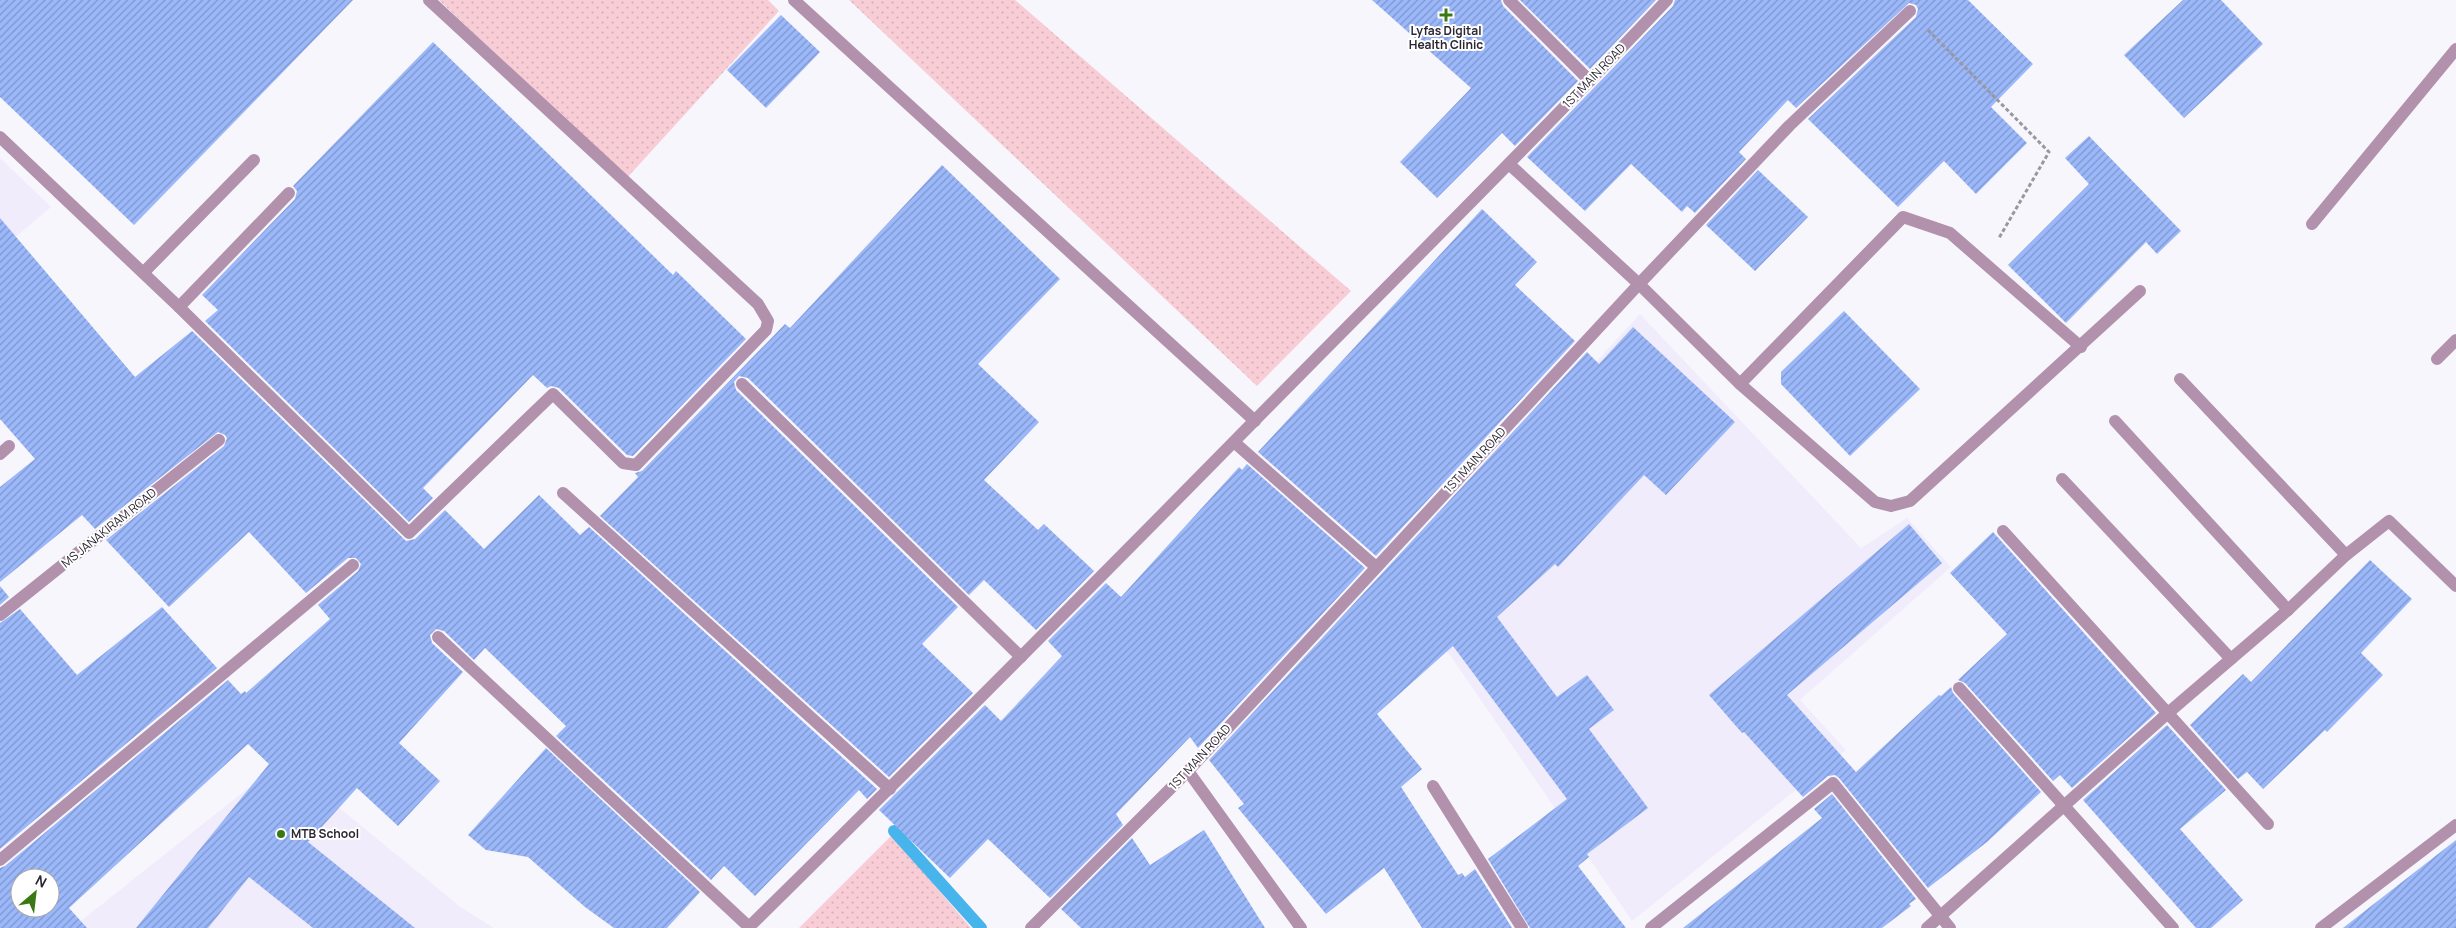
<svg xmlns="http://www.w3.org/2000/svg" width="2456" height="928" viewBox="0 0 2456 928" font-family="Manrope,sans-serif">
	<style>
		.built { fill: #f1ecfc }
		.grass { fill: url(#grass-dots) }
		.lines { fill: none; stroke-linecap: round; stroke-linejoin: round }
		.stream { stroke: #47b5eb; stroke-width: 12 }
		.building { fill: url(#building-hatch); fill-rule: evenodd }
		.path { stroke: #9997a0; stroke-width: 3; stroke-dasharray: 4 2.5; stroke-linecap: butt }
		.service { stroke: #b291ad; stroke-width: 12 }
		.minor { stroke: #b291ad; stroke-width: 12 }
		.poi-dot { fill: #3a7813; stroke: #fff; stroke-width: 2 }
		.labels { text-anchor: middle; stroke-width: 4; stroke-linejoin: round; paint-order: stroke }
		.poi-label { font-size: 12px; font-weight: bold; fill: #2a2632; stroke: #fff }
		.street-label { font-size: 12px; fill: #2a2632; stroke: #fff }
	</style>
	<defs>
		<pattern id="grass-dots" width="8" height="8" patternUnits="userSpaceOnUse" patternTransform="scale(1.25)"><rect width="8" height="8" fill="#f8cdd6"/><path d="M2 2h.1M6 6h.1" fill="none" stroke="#d5b0b8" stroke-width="1.8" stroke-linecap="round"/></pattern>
		<pattern id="building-hatch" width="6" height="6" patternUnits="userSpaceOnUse" patternTransform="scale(1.25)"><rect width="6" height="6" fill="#9bb8fa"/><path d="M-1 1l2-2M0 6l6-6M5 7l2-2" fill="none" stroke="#7f95cb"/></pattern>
	</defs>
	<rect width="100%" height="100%" fill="#f8f6fd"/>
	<g class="built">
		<polygon points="0,158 51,207 0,250"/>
		<polygon points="1640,314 1861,548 1907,518 1951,567 1800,700 1846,750 1632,921 1452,658 1392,583"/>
		<polygon points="282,761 462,908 494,928 72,928"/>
	</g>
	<g class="grass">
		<polygon points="439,0 768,0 779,11 626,179"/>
		<polygon points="849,0 1015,0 1351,291 1257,386"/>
		<polygon points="892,835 971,928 799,928"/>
	</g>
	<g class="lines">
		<polyline class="stream" points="894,831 981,928"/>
	</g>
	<g class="building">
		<polygon points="0,0 353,0 134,225 0,97"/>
		<polygon points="1372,0 1501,0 1503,6 1578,81 1515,146 1502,133 1437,198 1400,162 1471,88"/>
		<polygon points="1520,0 1656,0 1590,69"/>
		<polygon points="1675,0 1968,0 2033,64 1991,107 2027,143 1976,194 1944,161 1898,207 1808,119 1916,17 1918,9 1916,5 1909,3 1796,108 1788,100 1739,152 1746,159 1695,213 1687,206 1682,212 1631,164 1585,211 1527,157 1673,6"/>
		<polygon points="2183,0 2221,0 2263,44 2184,118 2124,55"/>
		<polygon points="781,15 820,52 766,108 727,70"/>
		<polygon points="433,42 673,275 676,271 746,339 633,456 627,455 559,388 551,386 547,388 533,375 423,488 433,498 409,522 205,321 218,310 202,295 295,199 297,191 293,186"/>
		<polygon points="2089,136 2181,231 2157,254 2146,242 2066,323 2008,265 2089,184 2065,158"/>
		<polygon points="942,165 1060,279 978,364 1039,422 984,480 1038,530 1044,524 1094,571 1036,630 984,580 969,595 748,378 739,376 734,382 736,390 958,607 922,644 973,693 889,777 600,516 638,477 635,473 642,471 785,324 790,328"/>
		<polygon points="1758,170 1808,217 1755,271 1706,225"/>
		<polygon points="1482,209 1537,262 1515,285 1575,341 1376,556 1258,452"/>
		<path d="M0 218 135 377 192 331 406 541 415 539 445 510 484 549 539 495 580 535 589 527 877 789 867 799 859 790 755 896 724 866 711 880 556 736 566 726 485 648 474 660 444 631 436 629 430 635 432 643 463 672 399 743 440 781 398 826 357 788 308 842 415 928H313L249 877 208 928H136L269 764 248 744 69 908 87 928H0V868L5 866 228 680 241 694 245 691 246 693 330 619 318 605 358 571 361 564 356 558H348L306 593 249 532 169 607 106 540 224 446 227 438 225 435 218 432 95 529 82 515 0 582V487L35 459 0 419ZM20 878H50V908H20Z"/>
		<polygon points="1844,311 1920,389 1850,456 1781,384 1781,372"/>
		<polygon points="1633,327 1735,422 1666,495 1644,475 1558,567 1555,564 1497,617 1557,697 1587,675 1614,710 1589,729 1648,808 1587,854 1589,857 1578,866 1626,928 1530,928 1488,859 1567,799 1453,646 1377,714 1422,769 1401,787 1458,875 1462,873 1465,877 1475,869 1512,928 1422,928 1384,868 1326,914 1238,808 1244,804 1209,760 1587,352 1599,364"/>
		<polygon points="1247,464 1365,568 1198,748 1190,737 1116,814 1123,825 1050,898 988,839 950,878 879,810 985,705 1001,721 1062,656 1048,641 1106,583 1121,597 1239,467 1242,470"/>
		<polygon points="1909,524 1942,563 1787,695 1856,772 1939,695 1941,696 1951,687 1953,693 2041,792 1987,842 1928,888 1839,778 1835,775 1828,776 1803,797 1744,732 1742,733 1709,695"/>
		<polygon points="1993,532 2156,713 2072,788 2060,775 2053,781 1965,683 1958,680 2007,634 1950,573"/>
		<polygon points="2370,560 2412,599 2361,653 2383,675 2327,732 2325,730 2263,789 2247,772 2238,779 2190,725 2243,674 2251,682"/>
		<polygon points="0,586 9,597 0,605"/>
		<polygon points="162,607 217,668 0,849 0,623 20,609 77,675"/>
		<polygon points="2167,725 2226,790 2180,829 2243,900 2211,928 2196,928 2083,800"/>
		<polygon points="546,748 700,892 667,928 614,928 585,907 528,857 486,850 468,835"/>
		<polygon points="1832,794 1916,899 1909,904 1911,906 1882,928 1683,928 1822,818 1814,809"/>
		<polygon points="1204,830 1265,928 1081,928 1061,909 1132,838 1150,865"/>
		<polygon points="2456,840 2456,928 2343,928 2393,889"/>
	</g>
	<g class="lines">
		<polyline class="path" points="1928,30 2049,152 1999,238"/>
		<polyline class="service" points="2312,224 2456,49"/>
		<g class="minor">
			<polyline points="794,0 1255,421"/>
			<polyline points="1509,0 1590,81"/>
			<polyline points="1910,11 1789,126 1639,284 1740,384 1903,217 1950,233 2081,347"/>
			<polyline points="0,137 179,307 289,193"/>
			<polyline points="144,272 254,160"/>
			<polyline points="179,307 409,533 553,394 623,463 636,465 766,330 768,321 758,304 429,0"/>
			<polyline points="2437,359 2456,340"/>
			<polyline points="2180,379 2346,555"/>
			<polyline points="742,384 1021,657"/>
			<polyline points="1740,384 1875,502 1891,506 1910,501 2140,291"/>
			<polyline points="2115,421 2288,610"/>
			<polyline points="1234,442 1376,567"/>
			<polyline points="0,454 9,446"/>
			<polyline points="2062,479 2231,659"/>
			<polyline points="563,493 890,789"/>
			<polyline points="2003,531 2268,824"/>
			<polyline points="0,615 219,440"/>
			<path d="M438 637 749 927C925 754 1099 579 1272 403 1404 269 1538 137 1667 0"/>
			<polyline points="1959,688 2173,928"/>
			<polyline points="1188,771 1301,928"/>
			<polyline points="1433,786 1522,928"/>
			<polyline points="0,860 353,565"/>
			<polyline points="1031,928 1188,771 1639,284 1509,164"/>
			<polyline points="1651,928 1833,783 1950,928"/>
			<polyline points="1927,928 2168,713 2288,610 2346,555 2389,521 2456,586"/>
			<polyline points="2321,928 2456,825"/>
		</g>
	</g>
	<g class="poi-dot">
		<path d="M1443.5 7.5h5v5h5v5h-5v5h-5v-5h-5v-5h5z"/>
		<circle cx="281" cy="834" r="5"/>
	</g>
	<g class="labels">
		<g class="poi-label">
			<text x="1446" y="35">Lyfas Digital<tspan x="1446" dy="14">Health Clinic</tspan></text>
			<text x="291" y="838" text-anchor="start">MTB School</text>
		</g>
		<g class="street-label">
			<text transform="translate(1594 76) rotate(-46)" y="4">1ST MAIN ROAD</text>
			<text transform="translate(1475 460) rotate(-47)" y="4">1ST MAIN ROAD</text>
			<text transform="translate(109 528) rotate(-39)" y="4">MS JANAKIRAM ROAD</text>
			<text transform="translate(1200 757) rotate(-47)" y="4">1ST MAIN ROAD</text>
		</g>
	</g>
	<g transform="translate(35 893) rotate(28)"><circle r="24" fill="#ffffff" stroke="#aaa8ad"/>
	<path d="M0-4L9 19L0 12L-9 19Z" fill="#3a7813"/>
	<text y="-8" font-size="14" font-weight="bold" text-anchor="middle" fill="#2a2632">N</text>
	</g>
</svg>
